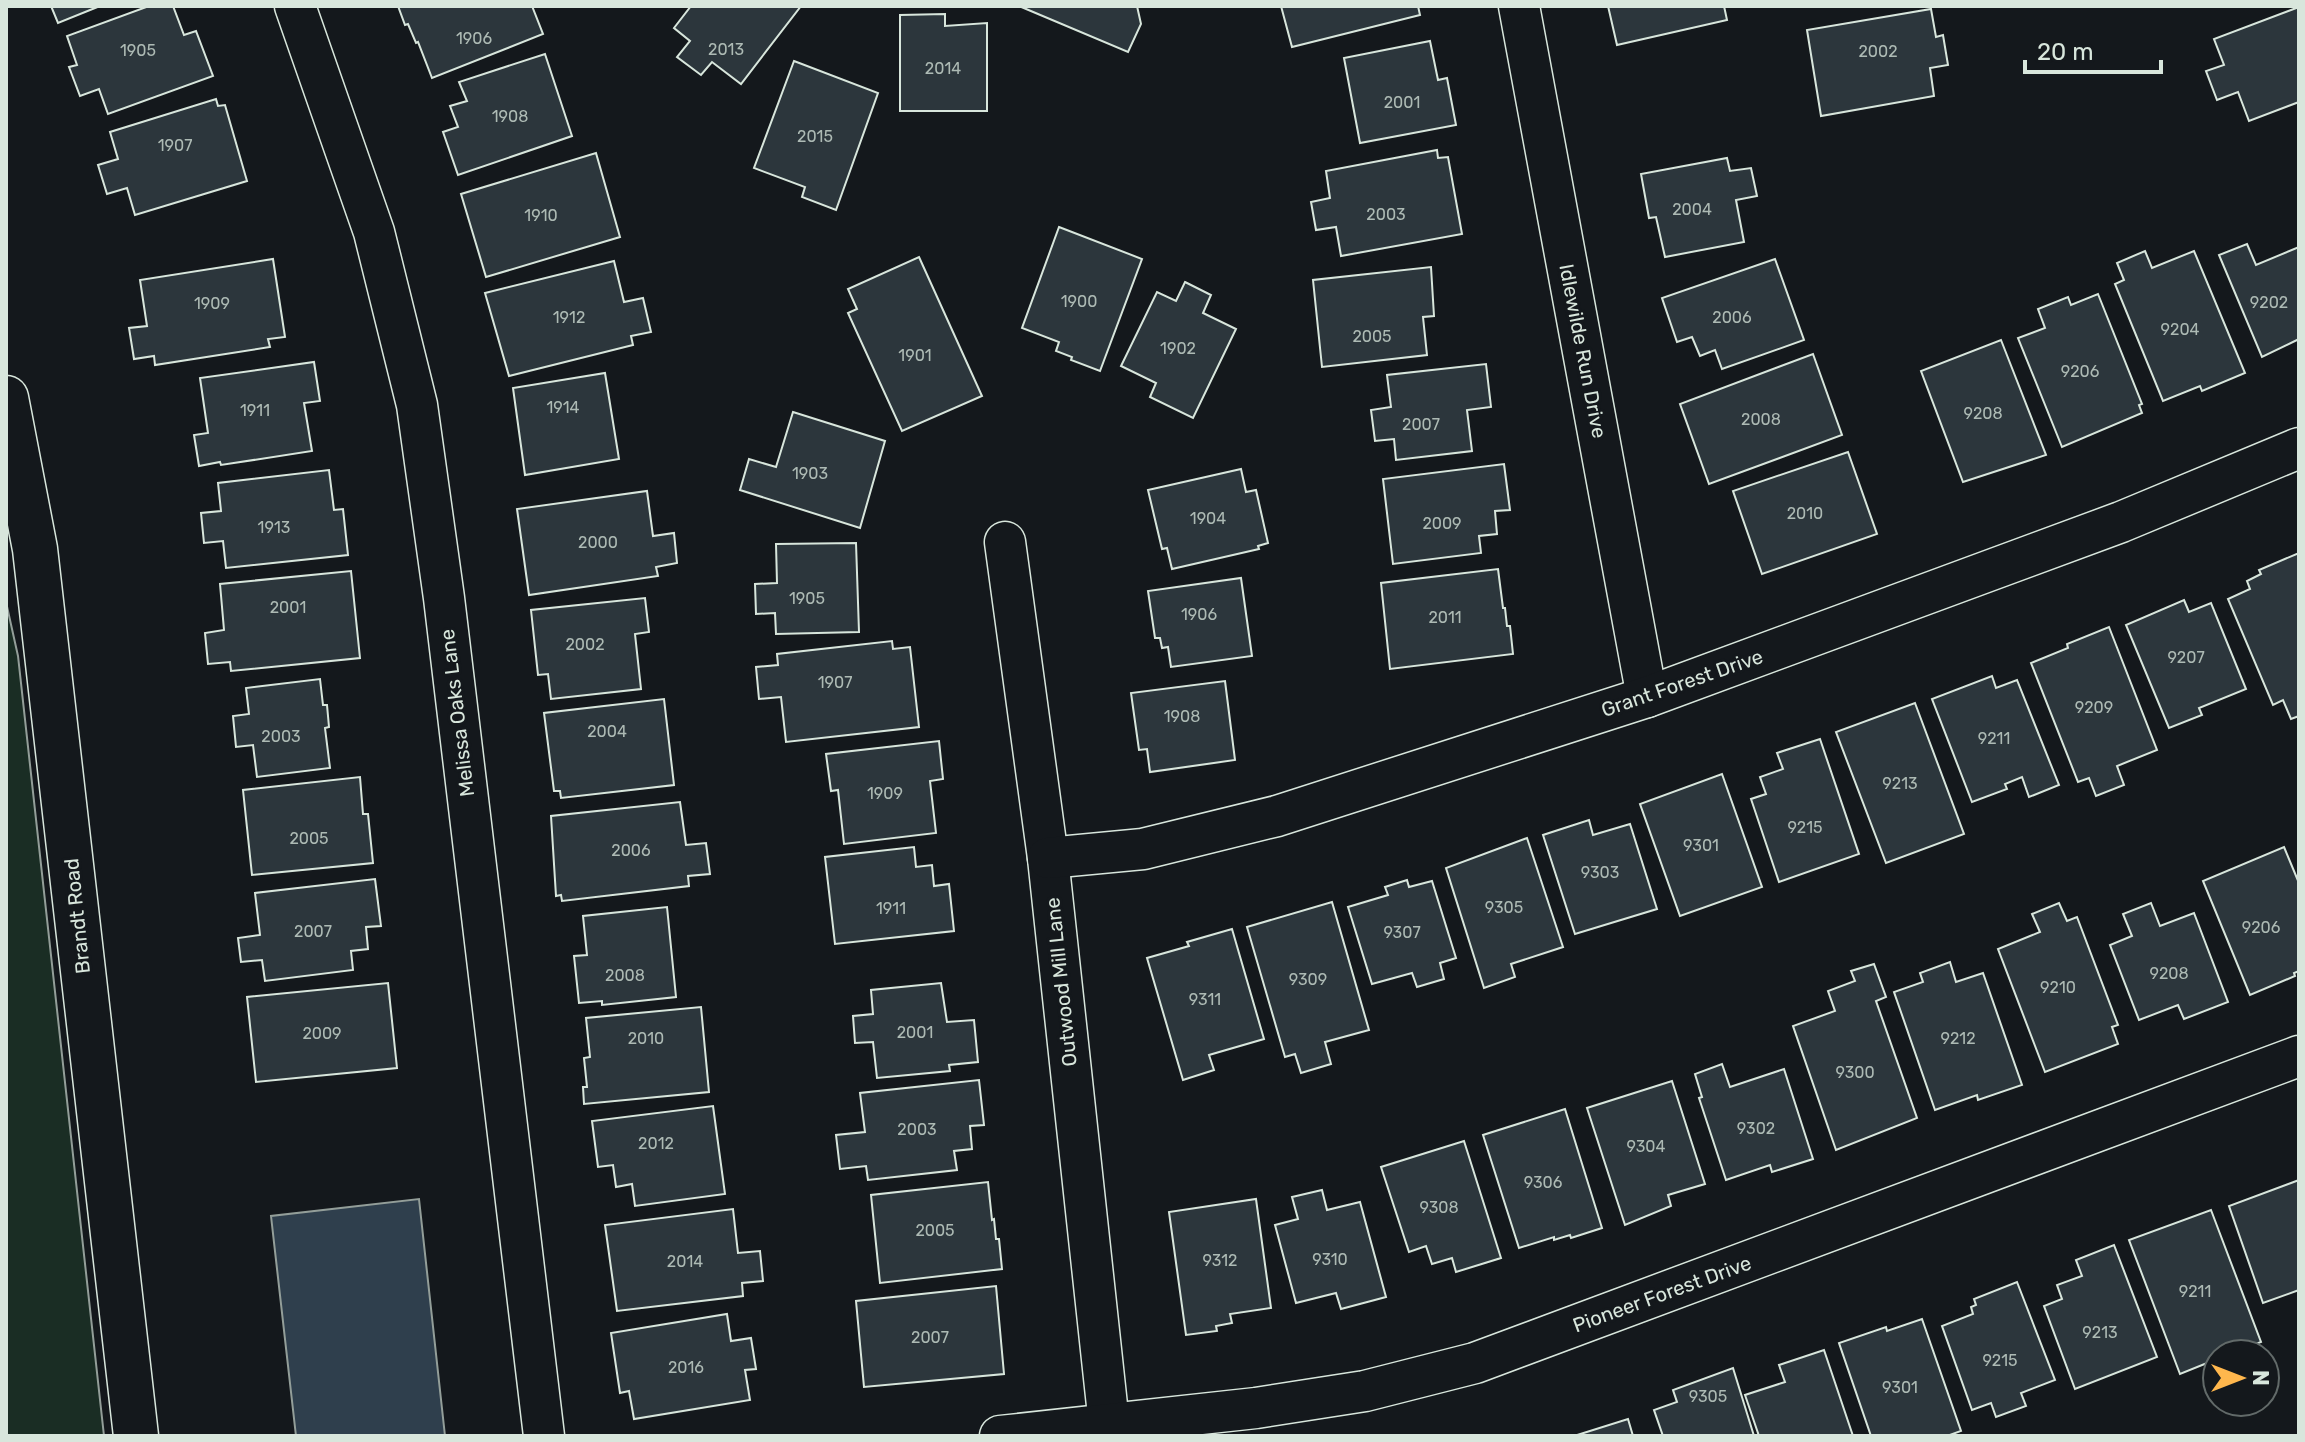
<svg xmlns="http://www.w3.org/2000/svg" width="2305" height="1442" viewBox="0 0 2305 1442" font-family="Rubik,sans-serif">
	<style>
		.green { fill: #1a2d24; stroke: #939e99; stroke-width: 2 }
		.water { fill: #2f3f4d; stroke: #939e99; stroke-width: 2 }
		.building { fill: #2c363c; stroke: #d8e6dc; stroke-width: 2 }
		.lines { fill: none; stroke-linecap: round; stroke-linejoin: round }
		.minor-casing { stroke: #d8e6dc; stroke-width: 43 }
		.tertiary-casing { stroke: #d8e6dc; stroke-width: 47 }
		.minor { stroke: #14181c; stroke-width: 40 }
		.tertiary { stroke: #14181c; stroke-width: 44 }
		.labels { text-anchor: middle; stroke-width: 6; stroke-linejoin: round; paint-order: stroke }
		.number-label { font-size: 16px; fill: #adbab4 }
		.street-label { font-size: 20px; fill: #d8e6dc; stroke: #14181c }
	</style>
	<rect width="100%" height="100%" fill="#14181c"/>
	<polygon class="green" points="6,602 18,656 104,1436 6,1436"/>
	<polygon class="water" points="419,1199 445,1436 296,1436 271,1216"/>
	<g class="building">
		<polygon points="51,6 100,6 58,23"/>
		<polygon points="149,6 173,6 184,35 196,31 213,76 108,114 99,89 80,96 69,67 77,65 67,36"/>
		<polygon points="398,6 532,6 543,34 432,78 418,42 416,43 408,24 405,25"/>
		<polygon points="691,6 801,6 741,84 712,62 701,75 677,57 690,41 674,28"/>
		<polygon points="1019,6 1137,6 1141,24 1128,52"/>
		<polygon points="1281,6 1418,6 1420,15 1292,47"/>
		<polygon points="1608,6 1724,6 1727,20 1617,45"/>
		<polygon points="2299,7 2299,102 2249,121 2238,92 2217,100 2206,71 2224,65 2214,39"/>
		<polygon points="1931,9 1936,37 1943,35 1948,65 1930,68 1934,96 1821,116 1807,30"/>
		<polygon points="945,14 945,26 987,23 987,111 900,111 900,15"/>
		<polygon points="1430,41 1438,80 1447,78 1456,125 1360,143 1344,58"/>
		<polygon points="545,54 572,136 458,175 443,132 458,127 450,106 467,101 459,82"/>
		<polygon points="794,61 878,93 836,210 802,197 805,187 754,168"/>
		<polygon points="216,99 218,106 225,105 247,181 135,215 127,188 107,194 98,165 118,159 110,132"/>
		<polygon points="1437,150 1438,158 1448,157 1462,234 1341,256 1336,227 1316,230 1311,202 1330,198 1326,171"/>
		<polygon points="596,153 620,237 486,277 461,194"/>
		<polygon points="1727,158 1730,171 1751,168 1757,196 1736,200 1744,242 1665,257 1656,217 1649,218 1641,174"/>
		<polygon points="1059,227 1142,259 1100,371 1071,360 1072,357 1056,351 1059,342 1022,328"/>
		<polygon points="2247,244 2256,265 2299,247 2299,339 2262,357 2219,255"/>
		<polygon points="2145,251 2152,268 2194,251 2245,373 2202,391 2200,386 2163,401 2115,284 2124,280 2117,263"/>
		<polygon points="919,257 982,396 902,431 848,313 857,309 848,289"/>
		<polygon points="273,259 285,337 268,339 270,347 155,365 154,356 134,359 129,328 147,326 140,280"/>
		<polygon points="1775,259 1804,340 1722,369 1715,350 1700,356 1692,337 1677,342 1662,298"/>
		<polygon points="614,261 624,302 643,298 651,332 631,336 633,345 509,376 485,293"/>
		<polygon points="1431,267 1434,316 1423,317 1427,355 1322,367 1313,280"/>
		<polygon points="1185,282 1211,295 1203,313 1236,329 1193,418 1150,397 1156,383 1121,366 1157,292 1176,301"/>
		<polygon points="2098,294 2142,404 2139,405 2142,413 2062,447 2018,338 2045,328 2038,309 2068,297 2071,305"/>
		<polygon points="2001,340 2046,455 1963,482 1921,371"/>
		<polygon points="1813,354 1842,435 1709,484 1680,404"/>
		<polygon points="314,362 320,401 304,403 312,451 221,465 220,462 199,466 194,435 208,433 200,378"/>
		<polygon points="1486,364 1491,407 1467,410 1472,451 1396,460 1394,439 1375,441 1371,410 1391,407 1387,375"/>
		<polygon points="605,373 619,459 525,475 513,388"/>
		<polygon points="793,412 885,441 860,528 740,490 749,459 776,467"/>
		<polygon points="1848,452 1877,534 1762,574 1733,491"/>
		<polygon points="1504,464 1510,510 1495,511 1497,534 1479,536 1481,553 1393,564 1383,479"/>
		<polygon points="1241,469 1246,492 1256,490 1268,543 1258,546 1259,549 1172,569 1167,548 1162,549 1148,490"/>
		<polygon points="329,470 334,510 343,509 348,555 226,568 223,541 204,543 201,513 221,511 218,483"/>
		<polygon points="647,491 653,536 674,533 677,563 656,567 658,576 529,595 517,509"/>
		<polygon points="856,543 859,632 776,634 775,613 756,614 755,584 777,583 776,544"/>
		<polygon points="2299,553 2299,716 2291,719 2283,700 2273,705 2228,599 2250,589 2247,581 2261,574 2259,570"/>
		<polygon points="1498,569 1503,608 1505,608 1507,626 1510,626 1513,654 1390,669 1381,583"/>
		<polygon points="351,571 360,658 231,671 230,662 208,664 205,633 224,630 220,584"/>
		<polygon points="1241,578 1252,656 1171,667 1168,647 1162,648 1160,638 1155,638 1148,591"/>
		<polygon points="645,598 649,632 635,634 641,689 551,699 548,674 538,675 531,610"/>
		<polygon points="2184,600 2189,612 2211,603 2246,689 2199,708 2202,715 2169,728 2126,625"/>
		<polygon points="2109,627 2157,750 2117,766 2124,785 2096,796 2089,778 2078,782 2031,663 2068,648 2067,644"/>
		<polygon points="892,641 893,649 910,647 919,727 786,742 781,697 759,699 756,667 778,665 777,654"/>
		<polygon points="1992,676 1996,688 2017,680 2059,785 2029,797 2022,777 2005,784 2007,789 1972,802 1932,699"/>
		<polygon points="320,679 323,705 327,705 329,727 325,728 330,768 257,777 253,745 236,747 233,716 249,714 246,688"/>
		<polygon points="1225,681 1235,760 1150,772 1147,749 1139,750 1131,693"/>
		<polygon points="664,699 674,785 561,798 560,791 554,791 544,713"/>
		<polygon points="1915,703 1964,834 1886,863 1836,732"/>
		<polygon points="1820,739 1859,854 1779,882 1751,799 1766,794 1760,777 1783,769 1777,753"/>
		<polygon points="939,741 943,779 930,781 936,833 844,844 838,790 831,791 826,754"/>
		<polygon points="1722,774 1762,887 1680,916 1640,804"/>
		<polygon points="360,777 363,814 368,814 373,863 252,875 243,790"/>
		<polygon points="680,802 686,845 706,843 710,874 688,876 689,886 562,901 561,895 556,896 551,816"/>
		<polygon points="1589,820 1593,835 1630,824 1657,909 1575,934 1543,835"/>
		<polygon points="1527,838 1563,947 1511,964 1515,977 1484,988 1446,868"/>
		<polygon points="914,847 916,867 932,865 934,886 949,884 954,931 835,944 825,857"/>
		<polygon points="2284,847 2299,883 2299,971 2294,973 2295,976 2250,995 2203,881"/>
		<polygon points="375,879 381,926 366,927 368,949 351,951 353,970 265,981 262,960 241,962 238,938 260,935 255,893"/>
		<polygon points="1407,880 1409,887 1432,881 1456,958 1440,963 1444,979 1417,987 1412,973 1372,984 1348,907 1388,895 1385,887"/>
		<polygon points="1332,902 1369,1030 1325,1042 1331,1064 1301,1073 1295,1054 1285,1057 1247,927"/>
		<polygon points="2059,903 2067,921 2077,917 2118,1025 2112,1027 2118,1044 2045,1072 1998,949 2040,932 2032,914"/>
		<polygon points="2151,903 2160,926 2194,913 2228,1002 2184,1019 2178,1005 2139,1020 2110,945 2132,936 2123,914"/>
		<polygon points="667,907 676,997 602,1005 602,1001 579,1003 574,956 587,955 583,916"/>
		<polygon points="1232,929 1264,1039 1209,1055 1214,1070 1183,1080 1147,958 1189,946 1187,942"/>
		<polygon points="1950,962 1956,982 1983,973 2022,1085 1978,1100 1977,1095 1935,1110 1894,992 1923,982 1920,973"/>
		<polygon points="1874,964 1886,997 1876,1001 1917,1118 1836,1150 1793,1026 1835,1011 1828,991 1855,981 1851,971"/>
		<polygon points="388,983 397,1068 256,1082 247,997"/>
		<polygon points="941,983 947,1022 974,1020 978,1062 949,1065 950,1071 877,1078 873,1042 855,1043 853,1016 873,1014 871,990"/>
		<polygon points="701,1007 709,1092 584,1104 583,1087 587,1087 584,1058 590,1057 586,1018"/>
		<polygon points="1722,1064 1730,1087 1784,1069 1813,1159 1772,1172 1770,1165 1726,1180 1699,1098 1702,1097 1695,1074"/>
		<polygon points="979,1080 984,1125 970,1126 972,1149 954,1151 957,1170 868,1180 866,1166 840,1169 836,1135 865,1132 860,1093"/>
		<polygon points="1672,1081 1705,1184 1668,1195 1671,1206 1625,1225 1587,1108"/>
		<polygon points="713,1106 725,1194 635,1206 632,1184 616,1187 613,1165 598,1167 592,1121"/>
		<polygon points="1565,1109 1602,1228 1571,1238 1570,1235 1554,1240 1554,1237 1519,1248 1483,1135"/>
		<polygon points="1464,1141 1501,1258 1456,1272 1452,1258 1432,1264 1426,1246 1409,1252 1381,1167"/>
		<polygon points="2299,1180 2299,1290 2263,1303 2229,1206"/>
		<polygon points="988,1182 992,1220 994,1219 996,1239 999,1239 1002,1269 880,1283 871,1195"/>
		<polygon points="1322,1190 1327,1210 1360,1202 1386,1297 1341,1309 1336,1293 1296,1303 1275,1225 1298,1219 1292,1197"/>
		<polygon points="1256,1199 1271,1308 1230,1314 1232,1323 1216,1326 1217,1331 1186,1335 1169,1212"/>
		<polygon points="733,1209 738,1253 760,1251 763,1281 742,1283 743,1296 617,1311 605,1225"/>
		<polygon points="2211,1210 2261,1342 2231,1354 2217,1354 2217,1359 2180,1374 2129,1240"/>
		<polygon points="2114,1245 2157,1357 2075,1389 2044,1306 2062,1299 2057,1285 2082,1276 2076,1260"/>
		<polygon points="2017,1282 2055,1380 2021,1393 2026,1406 1996,1417 1991,1403 1972,1410 1942,1326 1973,1314 1971,1307 1976,1305 1974,1299"/>
		<polygon points="996,1286 1004,1374 864,1387 856,1301"/>
		<polygon points="727,1314 731,1341 751,1338 756,1369 745,1370 750,1400 634,1419 629,1391 620,1393 611,1333"/>
		<polygon points="1922,1319 1961,1431 1947,1436 1871,1436 1839,1343 1886,1327 1887,1331"/>
		<polygon points="1824,1350 1853,1436 1759,1436 1745,1395 1785,1382 1779,1365"/>
		<polygon points="1733,1368 1754,1436 1663,1436 1654,1410 1677,1402 1673,1390"/>
		<polygon points="1628,1419 1633,1436 1574,1436"/>
	</g>
	<g class="lines">
		<g class="minor-casing">
			<g id="minor">
				<polyline points="295,6 374,232 417,405 444,598 544,1436"/>
				<polyline points="1519,6 1647,697"/>
				<polyline points="1005,542 1048,858 1109,1424"/>
				<polyline points="1048,858 1143,849 1277,816 1647,697 2121,522 2299,448"/>
				<polyline points="1000,1436 1256,1408 1365,1391 1475,1363 2299,1056"/>
			</g>
		</g>
		<g class="tertiary-casing">
			<polyline id="tertiary" points="6,398 35,549 136,1436"/>
		</g>
		<use href="#minor" class="minor"/>
		<use href="#tertiary" class="tertiary"/>
	</g>
	<g class="labels">
		<g class="number-label">
			<text x="474" y="44">1906</text>
			<text x="726" y="55">2013</text>
			<text x="138" y="56">1905</text>
			<text x="1878" y="57">2002</text>
			<text x="943" y="74">2014</text>
			<text x="1402" y="108">2001</text>
			<text x="510" y="122">1908</text>
			<text x="815" y="142">2015</text>
			<text x="175" y="151">1907</text>
			<text x="1692" y="215">2004</text>
			<text x="1386" y="220">2003</text>
			<text x="541" y="221">1910</text>
			<text x="1079" y="307">1900</text>
			<text x="2269" y="308">9202</text>
			<text x="212" y="309">1909</text>
			<text x="569" y="323">1912</text>
			<text x="1732" y="323">2006</text>
			<text x="2180" y="335">9204</text>
			<text x="1372" y="342">2005</text>
			<text x="1178" y="354">1902</text>
			<text x="915" y="361">1901</text>
			<text x="2080" y="377">9206</text>
			<text x="563" y="413">1914</text>
			<text x="255" y="416">1911</text>
			<text x="1983" y="419">9208</text>
			<text x="1761" y="425">2008</text>
			<text x="1421" y="430">2007</text>
			<text x="810" y="479">1903</text>
			<text x="1805" y="519">2010</text>
			<text x="1208" y="524">1904</text>
			<text x="1442" y="529">2009</text>
			<text x="274" y="533">1913</text>
			<text x="598" y="548">2000</text>
			<text x="807" y="604">1905</text>
			<text x="288" y="613">2001</text>
			<text x="1199" y="620">1906</text>
			<text x="1445" y="623">2011</text>
			<text x="585" y="650">2002</text>
			<text x="2186" y="663">9207</text>
			<text x="835" y="688">1907</text>
			<text x="2094" y="713">9209</text>
			<text x="1182" y="722">1908</text>
			<text x="607" y="737">2004</text>
			<text x="281" y="742">2003</text>
			<text x="1994" y="744">9211</text>
			<text x="1900" y="789">9213</text>
			<text x="885" y="799">1909</text>
			<text x="1805" y="833">9215</text>
			<text x="309" y="844">2005</text>
			<text x="1701" y="851">9301</text>
			<text x="631" y="856">2006</text>
			<text x="1600" y="878">9303</text>
			<text x="1504" y="913">9305</text>
			<text x="891" y="914">1911</text>
			<text x="2261" y="933">9206</text>
			<text x="313" y="937">2007</text>
			<text x="1402" y="938">9307</text>
			<text x="2169" y="979">9208</text>
			<text x="625" y="981">2008</text>
			<text x="1308" y="985">9309</text>
			<text x="2058" y="993">9210</text>
			<text x="1205" y="1005">9311</text>
			<text x="915" y="1038">2001</text>
			<text x="322" y="1039">2009</text>
			<text x="646" y="1044">2010</text>
			<text x="1958" y="1044">9212</text>
			<text x="1855" y="1078">9300</text>
			<text x="1756" y="1134">9302</text>
			<text x="917" y="1135">2003</text>
			<text x="656" y="1149">2012</text>
			<text x="1646" y="1152">9304</text>
			<text x="1543" y="1188">9306</text>
			<text x="1439" y="1213">9308</text>
			<text x="935" y="1236">2005</text>
			<text x="1330" y="1265">9310</text>
			<text x="1220" y="1266">9312</text>
			<text x="685" y="1267">2014</text>
			<text x="2195" y="1297">9211</text>
			<text x="2100" y="1338">9213</text>
			<text x="930" y="1343">2007</text>
			<text x="2000" y="1366">9215</text>
			<text x="686" y="1373">2016</text>
			<text x="1900" y="1393">9301</text>
			<text x="1708" y="1402">9305</text>
		</g>
		<g class="street-label">
			<text transform="translate(1583 351) rotate(79)" y="7">Idlewilde Run Drive</text>
			<text transform="translate(1682 683) rotate(-19)" y="7">Grant Forest Drive</text>
			<text transform="translate(457 713) rotate(-97)" y="7">Melissa Oaks Lane</text>
			<text transform="translate(77 916) rotate(-96)" y="7">Brandt Road</text>
			<text transform="translate(1061 982) rotate(-96)" y="7">Outwood Mill Lane</text>
			<text transform="translate(1662 1294) rotate(-20)" y="7">Pioneer Forest Drive</text>
		</g>
	</g>
	<rect width="2305" height="1442" fill="none" stroke="#d8e6dc" stroke-width="16"/>
	<g transform="translate(2241 1378) rotate(90)"><circle r="38" fill="#14181c" stroke="#626a69" stroke-width="2"/>
	<path d="M0-6L14 30L0 20L-14 30Z" fill="#ffb74d"/>
	<text y="-12" font-size="22" font-weight="bold" text-anchor="middle" fill="#d8e6dc">N</text>
	</g>
	<path d="M2025 60v12h136v-12" fill="none" stroke="#d8e6dc" stroke-width="4"/>
	<text x="2037" y="60" font-size="24" fill="#d8e6dc" stroke="#14181c" stroke-width="6" paint-order="stroke">20 m</text>
</svg>
